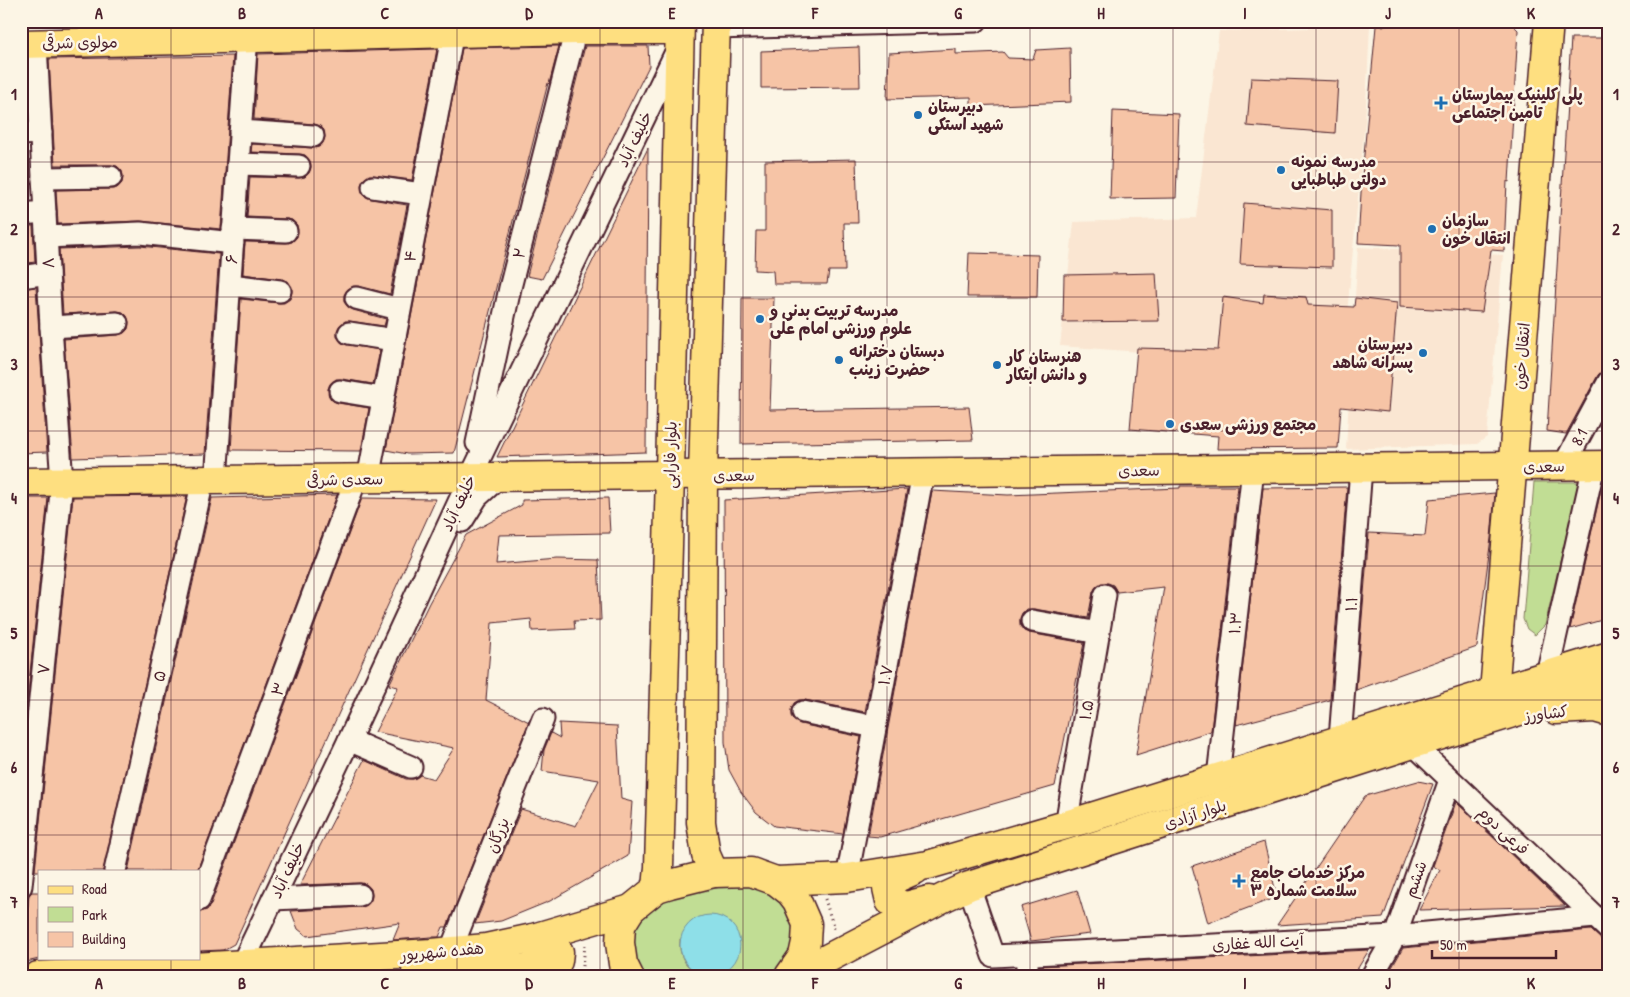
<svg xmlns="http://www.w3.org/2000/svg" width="1630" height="997" viewBox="0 0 1630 997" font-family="'Patrick Hand','Playpen Sans Arabic',sans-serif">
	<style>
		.built { fill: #fae6d2 }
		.green { fill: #c1dd94; stroke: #867e60; fill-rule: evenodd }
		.water { fill: #8edfe8; stroke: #73929c }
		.building { fill: #f6c4a6; stroke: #4a1f2b }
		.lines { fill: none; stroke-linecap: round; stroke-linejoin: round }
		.minor-casing { stroke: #4a1f2b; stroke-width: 25 }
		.major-casing { stroke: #4a1f2b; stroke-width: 31 }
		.path { stroke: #4a1f2b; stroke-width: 3; stroke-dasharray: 1 4; stroke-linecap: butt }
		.minor { stroke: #fcf5e5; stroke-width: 21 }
		.major { stroke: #fedf80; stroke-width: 28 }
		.grid { fill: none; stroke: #4a1f2b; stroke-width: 1; stroke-opacity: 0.55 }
		.poi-dot { fill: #1f6fb2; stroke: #fcf5e5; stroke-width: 2 }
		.labels { text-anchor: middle; stroke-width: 5; stroke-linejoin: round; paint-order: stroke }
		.street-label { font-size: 16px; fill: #4a1f2b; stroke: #fcf5e5 }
		.poi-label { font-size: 16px; font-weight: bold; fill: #4a1f2b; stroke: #fcf5e5; text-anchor: start }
		.neatline { fill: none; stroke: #4a1f2b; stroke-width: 2 }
		.grid-label { font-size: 16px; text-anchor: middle; font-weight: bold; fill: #4a1f2b }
	</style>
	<rect width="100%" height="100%" fill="#fcf5e5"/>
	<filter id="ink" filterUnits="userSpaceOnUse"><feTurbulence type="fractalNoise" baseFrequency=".02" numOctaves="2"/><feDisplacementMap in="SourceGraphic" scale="10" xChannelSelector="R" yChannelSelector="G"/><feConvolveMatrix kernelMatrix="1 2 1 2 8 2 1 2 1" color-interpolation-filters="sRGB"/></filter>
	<g filter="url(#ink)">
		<g class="built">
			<polygon points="1370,26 1365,122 1342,367 1060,346 1074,222 1196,218 1219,31"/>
			<polygon points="1358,247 1503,255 1487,437 1477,444 1346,449"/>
		</g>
		<g class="green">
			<polygon points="1534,482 1579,482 1545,625 1535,635 1527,629 1523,619"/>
			<path d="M728 877 782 891 801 934 783 976H637L625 933 644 903ZM680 939 734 963C712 986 676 973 680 939Z"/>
		</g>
		<circle class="water" cx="710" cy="945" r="30"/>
		<g class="building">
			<polygon points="1511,23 1518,30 1509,182 1507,181 1504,251 1491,250 1482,312 1400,307 1400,245 1358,243 1362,176 1376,26"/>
			<polygon points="1571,38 1609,38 1609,369 1603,370 1598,375 1566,434 1547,431"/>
			<polygon points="559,46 549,84 548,83 454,453 407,454 386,450 462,48"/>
			<polygon points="585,46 648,46 649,66 542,279 527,276"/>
			<polygon points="859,47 860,87 761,88 761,51"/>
			<polygon points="1070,48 1071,102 971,106 971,97 887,99 889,53 956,49 956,54 1003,52 1008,58 1033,59 1036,50"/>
			<polygon points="437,49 412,180 374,175 369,175 364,179 361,185 362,192 365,196 371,199 407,205 390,294 359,286 353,286 347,290 344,295 344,302 348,307 353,310 386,319 384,326 350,321 345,321 340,325 337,331 337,337 342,343 347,345 380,350 373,384 342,379 336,379 331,383 328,389 329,396 333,401 338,403 369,408 361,451 231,450 241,299 279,303 284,303 290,299 292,292 292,287 288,281 282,279 243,274 245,242 286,243 292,242 297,237 298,232 297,225 292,220 287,219 247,217 250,177 299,178 305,177 309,173 311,167 310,161 305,155 299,154 251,152 252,144 313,148 319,147 323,143 325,137 324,130 320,126 314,124 254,119 258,54"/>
			<polygon points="233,56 221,229 140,221 58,224 56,190 112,189 117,188 122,183 123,176 122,171 117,166 111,165 55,165 49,59"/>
			<polygon points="1251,78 1338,81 1335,133 1247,126"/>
			<polygon points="1113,111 1179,114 1176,198 1110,199"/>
			<polygon points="648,148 646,452 497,457"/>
			<polygon points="856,159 858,223 844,223 845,271 829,271 827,284 774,284 773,271 755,270 756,231 765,231 765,161"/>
			<polygon points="1244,203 1332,210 1332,267 1240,264"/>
			<polygon points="21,226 33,226 35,262 21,264"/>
			<polygon points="140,246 219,254 205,454 73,458 64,339 118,335 124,333 128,329 129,322 127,316 123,312 117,311 63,314 59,249"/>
			<polygon points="969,253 1038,255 1037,297 967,297"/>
			<polygon points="1156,273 1159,321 1063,322 1064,275"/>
			<polygon points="36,287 47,452 21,453 21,289"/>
			<polygon points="1264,294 1306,297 1308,305 1354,307 1355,298 1397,303 1388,412 1341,407 1338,448 1217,449 1218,436 1130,429 1137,348 1218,350 1223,297 1263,303"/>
			<polygon points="742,298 774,298 770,410 969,407 973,440 741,444"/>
			<polygon points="1603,481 1609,481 1609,618 1570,629"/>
			<polygon points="1180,486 1238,486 1211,731 1136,755 1164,587 1117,592 1113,585 1108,583 1101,583 1096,587 1093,592 1088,618 1034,609 1027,609 1022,613 1020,618 1020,626 1024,631 1029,633 1084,643 1055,786 880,837 868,836 932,491 1008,495 1180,488"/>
			<polygon points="1347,487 1330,700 1236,725 1263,488"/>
			<polygon points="907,489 865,712 805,700 799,700 794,703 791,710 791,716 794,721 800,724 861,737 843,834 774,826 756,812 741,792 729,770 725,742 724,500"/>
			<polygon points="1495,493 1491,538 1477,647 1356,690 1369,533 1425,536 1429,499"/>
			<polygon points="337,495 197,871 128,871 212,498"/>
			<polygon points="187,496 103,871 35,871 73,497"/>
			<polygon points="21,498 48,498 21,760"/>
			<polygon points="362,498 436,499 234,944 223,950 199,951 199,912 207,910 211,904"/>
			<polygon points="608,498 610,533 499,535 496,564 557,559 598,560 601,620 574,621 575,629 532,631 531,619 492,623 486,700 529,722 447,927 443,927 439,937 431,937 393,940 400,923 307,936 298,929 291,911 361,907 367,905 371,900 372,895 371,889 366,884 360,883 300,885 364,760 406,779 413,779 420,775 434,779 454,748 375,732 398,687 389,685 429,603 466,535 522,505 522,500"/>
			<polygon points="559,723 617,726 621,799 632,802 628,856 550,901 501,921 475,924 521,809 576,826 599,780 542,771 544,750 551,733 560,738"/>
			<polygon points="1418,781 1433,784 1383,918 1277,925 1365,796"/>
			<polygon points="1456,802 1565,906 1419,910 1440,870 1433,866"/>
			<polygon points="1264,842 1277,897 1208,923 1192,866"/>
			<polygon points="1077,890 1090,934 1031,941 1021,907"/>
			<polygon points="32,892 39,892 39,959 22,963 29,895"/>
			<polygon points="1591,930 1601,939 1609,942 1609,976 1387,976 1403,948"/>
			<polygon points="1369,950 1353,976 1040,976 1040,966"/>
		</g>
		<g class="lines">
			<g class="minor-casing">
				<g id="minor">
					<polyline points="716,28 976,21"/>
					<polyline points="240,131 313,136"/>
					<polyline points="21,134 41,133"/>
					<polyline points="238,164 299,166"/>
					<polyline points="43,178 111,177"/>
					<polyline points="373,187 421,194"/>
					<polyline points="21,214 45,212"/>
					<polyline points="233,229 286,231"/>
					<polyline points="46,237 140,233 233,243"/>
					<polyline points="21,277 48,273"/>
					<polyline points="230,285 280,291"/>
					<polyline points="356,298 399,309"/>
					<polyline points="51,327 117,323"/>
					<polyline points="349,333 394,340"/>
					<polyline points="340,391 383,398"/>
					<polyline points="477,443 510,288 578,21"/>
					<polyline points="1564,465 1609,381"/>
					<polyline points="368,479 455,21"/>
					<polyline points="216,480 248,21"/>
					<polyline points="462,521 477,497 499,477"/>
					<polyline points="1032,621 1099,633"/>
					<polyline points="1547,675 1594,465"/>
					<polyline points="803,712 875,727"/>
					<polyline points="1340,739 1361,468"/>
					<polyline points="349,740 411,767"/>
					<polyline points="1413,744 1609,930"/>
					<polyline points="1218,777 1253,469"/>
					<polyline points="1066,825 1105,595"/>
					<polyline points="115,871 203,480"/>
					<polyline points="847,878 923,473"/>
					<polyline points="21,886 62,482 51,327 36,44"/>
					<polyline points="969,886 993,956 1395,936 1595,917"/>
					<polyline points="273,899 360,895"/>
					<polyline points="199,900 356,479"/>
					<polyline points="450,952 543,719"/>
					<polyline points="1027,954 1027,976"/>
					<polyline points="242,964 349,740 470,478 677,50"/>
					<polyline points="1372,976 1395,936 1450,780"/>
				</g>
			</g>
			<g class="major-casing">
				<g id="major">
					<polyline points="21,44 576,30 679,30"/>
					<polyline points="21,482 1609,465"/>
					<polyline points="1494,692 1549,21"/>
					<polyline points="1556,710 1595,708 1609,712"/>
					<polyline points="915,870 897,878 887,888 890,901 906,906 929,900"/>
					<polyline points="714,873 706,855 701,822 703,475 716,21"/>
					<polyline points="776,881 847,878 928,865 1066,825 1609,656"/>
					<polyline points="657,888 659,867 670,475 680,21"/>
					<path d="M515 969H553L558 961 559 952C548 939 540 941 525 941"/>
					<polyline points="416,972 491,969 535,976"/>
					<polyline points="38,976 432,953 486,948 533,938 631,909"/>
					<polyline points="629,976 623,964 620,943 621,925 631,909 657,888 670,884 714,873 751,872 776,881 790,892 797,901 807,924 806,942 803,956 789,976"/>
					<polyline points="794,976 945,897 969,886 1413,744 1609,683"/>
				</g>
			</g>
			<g class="path">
				<polyline points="825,899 835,932"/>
				<polyline points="582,976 585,945"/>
			</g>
			<use href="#minor" class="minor"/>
			<use href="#major" class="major"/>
		</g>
	</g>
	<path class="grid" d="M171 21V871M314 21V976M457 21V976M600 21V976M743 21V976M887 21V976M1030 21V976M1173 21V976M1316 21V976M1459 21V976M21 162H1609M21 297H1609M21 431H1609M21 566H1609M21 700H1609M21 835H1609M171 958V976"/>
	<g class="poi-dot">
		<path d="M1438.5 95.5h5v5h5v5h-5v5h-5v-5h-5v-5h5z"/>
		<circle cx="918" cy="115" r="5"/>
		<circle cx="1281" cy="170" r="5"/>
		<circle cx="1432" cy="229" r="5"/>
		<circle cx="760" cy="319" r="5"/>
		<circle cx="1423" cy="353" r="5"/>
		<circle cx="839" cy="360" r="5"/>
		<circle cx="997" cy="365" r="5"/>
		<circle cx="1170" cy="424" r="5"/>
		<path d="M1236.5 873.5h5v5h5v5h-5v5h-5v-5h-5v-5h5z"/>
	</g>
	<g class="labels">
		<g class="street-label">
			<text transform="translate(80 42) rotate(-1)" y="6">مولوی شرقی</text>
			<text transform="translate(634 139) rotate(-64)" y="6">خلیف آباد</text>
			<text transform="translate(519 253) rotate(-76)" y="6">۲</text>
			<text transform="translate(410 256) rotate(-79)" y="6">۴</text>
			<text transform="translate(231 259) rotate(-86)" y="6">۶</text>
			<text transform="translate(48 263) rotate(-93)" y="6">۸</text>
			<text transform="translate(1521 356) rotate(-85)" y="6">انتقال خون</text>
			<text transform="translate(1579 437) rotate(-62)" y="6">8.1</text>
			<text transform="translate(670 455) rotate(-89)" y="6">بلوار فارابی</text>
			<text transform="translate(1544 466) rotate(-1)" y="6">سعدی</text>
			<text transform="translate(1139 470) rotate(-1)" y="6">سعدی</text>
			<text transform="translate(734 475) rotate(-1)" y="6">سعدی</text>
			<text transform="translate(345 479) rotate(-1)" y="6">سعدی شرقی</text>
			<text transform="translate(458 503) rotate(-65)" y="6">خلیف آباد</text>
			<text transform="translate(1351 604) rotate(-86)" y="6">۱.۱</text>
			<text transform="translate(1235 623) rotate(-84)" y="6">۱.۳</text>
			<text transform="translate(43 669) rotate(-84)" y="6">۷</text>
			<text transform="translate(885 675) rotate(-79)" y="6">۱.۷</text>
			<text transform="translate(159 676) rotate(-77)" y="6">۵</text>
			<text transform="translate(278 689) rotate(-69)" y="6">۳</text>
			<text transform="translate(1086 710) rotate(-80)" y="6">۱.۵</text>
			<text transform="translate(1546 713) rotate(-7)" y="6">کشاورز</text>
			<text transform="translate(1195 814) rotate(-18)" y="6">بلوار آزادی</text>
			<text transform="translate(1504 830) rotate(43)" y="6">فرعی دوم</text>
			<text transform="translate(497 835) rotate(-68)" y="6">بزرگان</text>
			<text transform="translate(287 870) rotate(-65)" y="6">خلیف آباد</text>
			<text transform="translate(1415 879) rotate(-70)" y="6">ششم</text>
			<text transform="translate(1258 942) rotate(-3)" y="6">آیت الله غفاری</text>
			<text transform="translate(442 951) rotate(-5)" y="6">هفده شهریور</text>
		</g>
		<g class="poi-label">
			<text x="1452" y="100">پلی کلینیک بیمارستان<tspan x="1452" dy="18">تامین اجتماعی</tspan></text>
			<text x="928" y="112">دبیرستان<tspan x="928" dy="18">شهید استکی</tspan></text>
			<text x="1291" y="167">مدرسه نمونه<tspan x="1291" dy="18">دولتی طباطبایی</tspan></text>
			<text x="1442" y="226">سازمان<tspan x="1442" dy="18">انتقال خون</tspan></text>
			<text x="770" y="316">مدرسه تربیت بدنی و<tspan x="770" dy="18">علوم ورزشی امام علی</tspan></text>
			<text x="1413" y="350" text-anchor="end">دبیرستان<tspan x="1413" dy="18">پسرانه شاهد</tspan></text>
			<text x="849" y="357">دبستان دخترانه<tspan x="849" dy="18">حضرت زینب</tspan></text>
			<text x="1007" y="362">هنرستان کار<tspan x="1007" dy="18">و دانش ابتکار</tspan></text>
			<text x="1180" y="430">مجتمع ورزشی سعدی</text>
			<text x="1250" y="878">مرکز خدمات جامع<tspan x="1250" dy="18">سلامت شماره ۳</tspan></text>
		</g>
	</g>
	<rect width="1630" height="997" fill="none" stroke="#fcf5e5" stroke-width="55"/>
	<rect x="38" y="870" width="162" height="90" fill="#fcf5e5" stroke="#b59f9b"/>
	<rect x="48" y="886" width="25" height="8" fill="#fedf80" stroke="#b59f9b"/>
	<text x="82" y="894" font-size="15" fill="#4a1f2b">Road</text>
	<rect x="48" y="907" width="25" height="15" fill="#c1dd94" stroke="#b59f9b"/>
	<text x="82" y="920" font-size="15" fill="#4a1f2b">Park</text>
	<rect x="48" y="932" width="25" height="15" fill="#f6c4a6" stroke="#b59f9b"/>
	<text x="82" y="944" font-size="15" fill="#4a1f2b">Building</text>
	<path d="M1432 950v8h124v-8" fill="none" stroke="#4a1f2b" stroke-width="2.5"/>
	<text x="1440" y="950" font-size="15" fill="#4a1f2b" stroke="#fcf5e5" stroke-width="4" paint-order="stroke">50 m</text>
	<rect x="28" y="28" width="1574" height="942" class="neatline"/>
	<g class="grid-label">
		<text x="99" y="19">A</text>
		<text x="242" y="19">B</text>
		<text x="385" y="19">C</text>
		<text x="529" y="19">D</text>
		<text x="672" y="19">E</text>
		<text x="815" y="19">F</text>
		<text x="958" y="19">G</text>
		<text x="1101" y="19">H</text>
		<text x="1245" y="19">I</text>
		<text x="1388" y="19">J</text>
		<text x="1531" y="19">K</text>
		<text x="14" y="100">1</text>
		<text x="1616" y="100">1</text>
		<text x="14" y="235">2</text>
		<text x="1616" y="235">2</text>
		<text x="14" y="370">3</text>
		<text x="1616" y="370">3</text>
		<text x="14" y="504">4</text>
		<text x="1616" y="504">4</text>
		<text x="14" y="639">5</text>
		<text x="1616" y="639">5</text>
		<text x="14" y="773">6</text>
		<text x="1616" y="773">6</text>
		<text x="14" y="908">7</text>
		<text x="1616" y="908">7</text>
		<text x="99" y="989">A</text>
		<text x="242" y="989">B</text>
		<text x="385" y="989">C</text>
		<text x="529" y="989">D</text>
		<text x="672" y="989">E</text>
		<text x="815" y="989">F</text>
		<text x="958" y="989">G</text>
		<text x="1101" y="989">H</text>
		<text x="1245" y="989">I</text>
		<text x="1388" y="989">J</text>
		<text x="1531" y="989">K</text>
	</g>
</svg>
